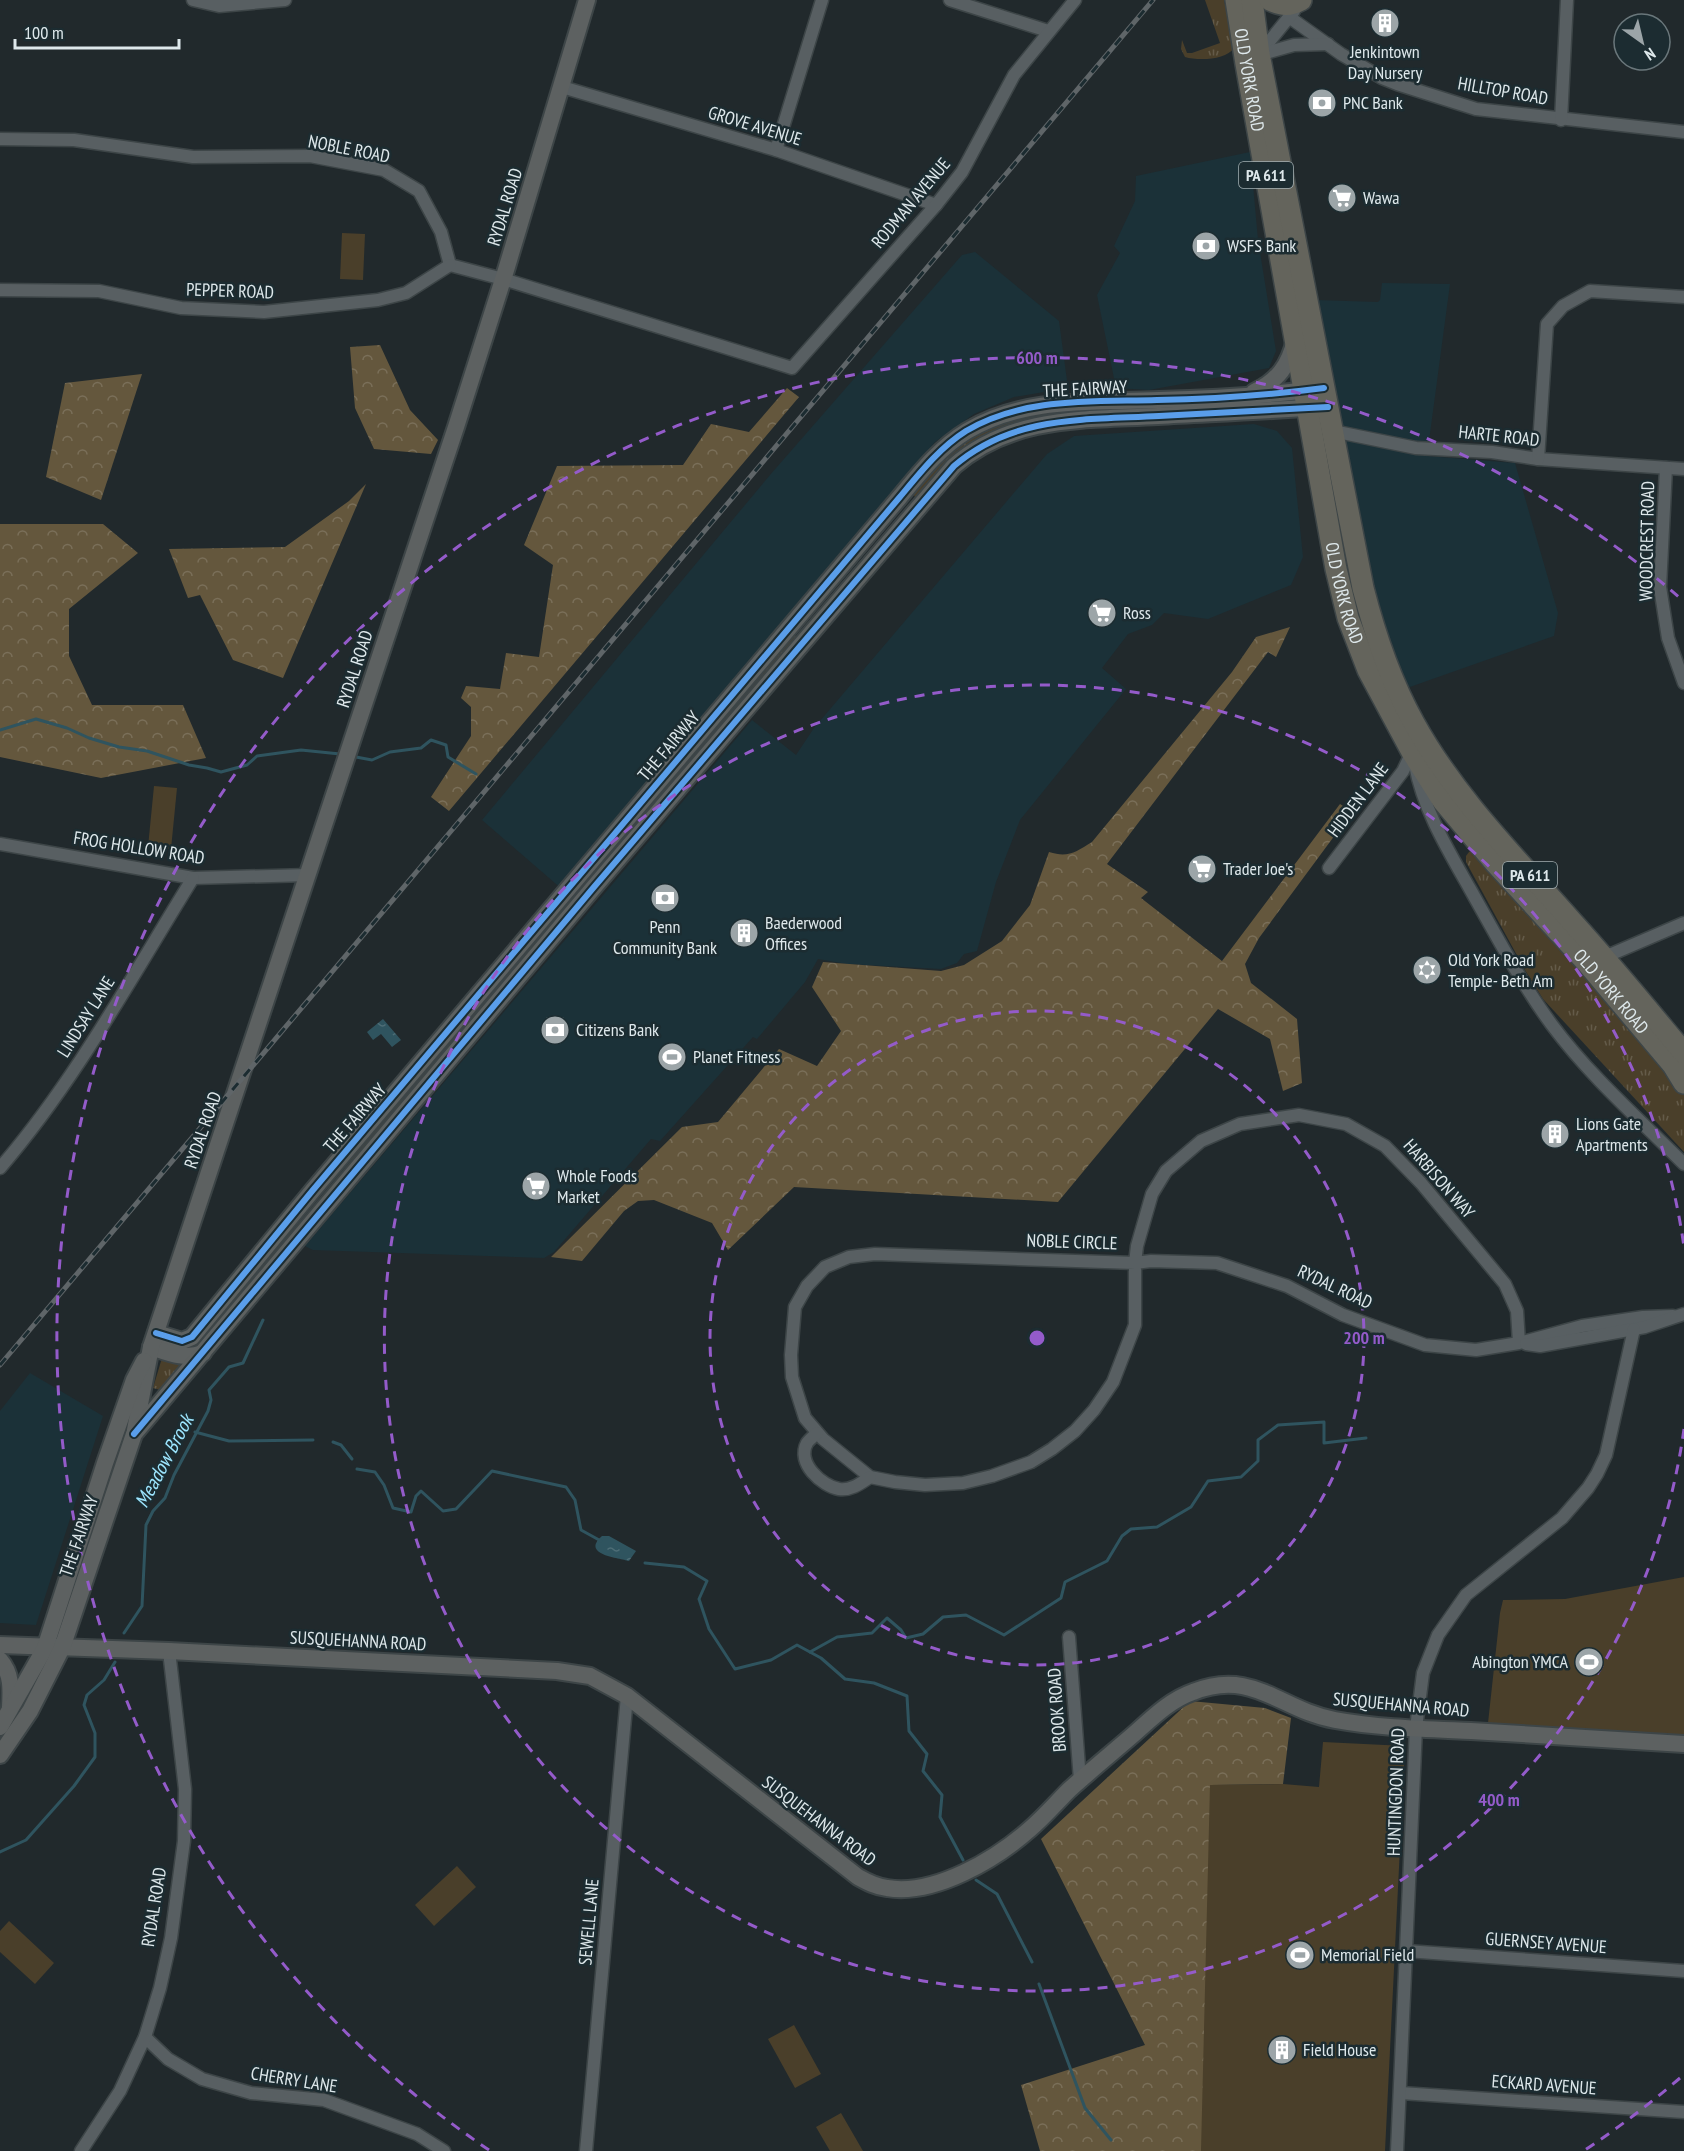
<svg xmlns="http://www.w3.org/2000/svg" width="1684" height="2151" viewBox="0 0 1684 2151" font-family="'PT Sans Narrow',sans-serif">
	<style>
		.built { fill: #1b3138 }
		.grass { fill: url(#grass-tufts) }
		.forest { fill: url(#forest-crowns) }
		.pitch { fill: #4a3f2a }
		.water { fill: url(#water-ripples) }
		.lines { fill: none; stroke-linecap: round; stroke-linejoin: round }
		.stream { stroke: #2f545f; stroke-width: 3 }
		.street-casing { stroke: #3d4547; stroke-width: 15 }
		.secondary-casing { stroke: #3d4547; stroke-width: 20 }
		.highway-casing { stroke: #3d4547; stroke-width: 24 }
		.street { stroke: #585f62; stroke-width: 12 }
		.secondary { stroke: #5d6161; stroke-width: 16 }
		.highway { stroke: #64645c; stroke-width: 21 }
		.rail-casing { stroke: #5f6568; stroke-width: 5 }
		.rail { stroke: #1c2c31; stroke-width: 3; stroke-dasharray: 9; stroke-linecap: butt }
		.cycleway-casing { stroke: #1c2c31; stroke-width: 10 }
		.cycleway { stroke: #5a9eea; stroke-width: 6 }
		.ring { fill: none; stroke: #945bca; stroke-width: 3; stroke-dasharray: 10 8 }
		.labels { text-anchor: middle; stroke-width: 5; stroke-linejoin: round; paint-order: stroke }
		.shield { fill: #1c2c31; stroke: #a4b0b3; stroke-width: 1.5 }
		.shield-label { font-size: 16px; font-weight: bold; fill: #dee8eb }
		.poi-label { font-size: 18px; fill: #dee8eb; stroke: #1c2c31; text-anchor: start }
		.street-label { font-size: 18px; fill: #dee8eb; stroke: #1c2c31 }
		.water-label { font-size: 20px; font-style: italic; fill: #9de5fe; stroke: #1c2c31 }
		.centre { fill: #945bca; stroke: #1c2c31; stroke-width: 3 }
		.ring-label { font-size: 18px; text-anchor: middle; font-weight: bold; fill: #945bca; stroke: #1c2c31; stroke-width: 5; stroke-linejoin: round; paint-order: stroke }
	</style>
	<defs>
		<pattern id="grass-tufts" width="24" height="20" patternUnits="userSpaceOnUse" patternTransform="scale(1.5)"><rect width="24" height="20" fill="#4a3f2a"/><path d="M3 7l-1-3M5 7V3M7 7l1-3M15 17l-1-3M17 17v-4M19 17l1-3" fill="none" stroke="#645b49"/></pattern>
		<pattern id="forest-crowns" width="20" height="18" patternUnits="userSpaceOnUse" patternTransform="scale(1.5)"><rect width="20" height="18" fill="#64573d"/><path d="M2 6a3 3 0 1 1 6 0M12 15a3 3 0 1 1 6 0" fill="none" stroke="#7a6f59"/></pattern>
		<pattern id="water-ripples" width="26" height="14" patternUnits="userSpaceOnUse" patternTransform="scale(1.5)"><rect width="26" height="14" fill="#2f545f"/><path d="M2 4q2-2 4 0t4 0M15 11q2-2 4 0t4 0" fill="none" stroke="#4d6d76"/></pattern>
	</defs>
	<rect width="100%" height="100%" fill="#21292c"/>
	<g class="built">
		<polygon points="1250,152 1258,240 1276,351 1269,368 1149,390 1116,388 1097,295 1120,253 1114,246 1135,201 1136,176"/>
		<polygon points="975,252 1059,321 1068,388 1014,397 974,414 935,442 563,890 482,820 770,475 962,255"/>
		<polygon points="1382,283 1450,284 1427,456 1515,463 1558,613 1554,636 1407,688 1376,606 1315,300 1378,302 1380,300"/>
		<polygon points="1254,424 1277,431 1292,448 1303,557 1291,585 1208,619 1164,613 1152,625 1128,634 1102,668 1126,689 1020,820 996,882 977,951 964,954 957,963 941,969 847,964 818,959 805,982 757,1039 753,1037 660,1141 651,1139 554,1252 544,1258 313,1250 305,1246 752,720 796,755 814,728 1047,454 1074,436"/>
		<polygon points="30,1373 103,1416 36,1625 0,1623 0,1411"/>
	</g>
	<g class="grass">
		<path d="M1205 0H1224L1234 48C1226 60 1199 61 1185 57L1181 49 1182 40 1187 53H1192L1220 43Z"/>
		<path d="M1053 411 1054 415 1024 424 918 498 915 497 913 493C938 464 965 433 1003 421 1019 416 1037 415 1053 411Z"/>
		<polygon points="795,634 796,638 702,752 700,750 700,745"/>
		<polygon points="1476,850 1481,852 1684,1093 1684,1152 1543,999 1525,970 1466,862 1466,856 1469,852"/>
		<polygon points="424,1071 428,1072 334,1190 331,1187 349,1166 354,1153"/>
		<polygon points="162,1358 185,1365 164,1391 153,1388"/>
	</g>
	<g class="forest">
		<polygon points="380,345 410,410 438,440 431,454 374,449 355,408 350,347"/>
		<polygon points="142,374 101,500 46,477 65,383"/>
		<polygon points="787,388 799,397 449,811 431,797 471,736 471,707 461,698 466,686 500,689 506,653 539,657 553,565 524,545 557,466 683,465 711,424 749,432"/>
		<polygon points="366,484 283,678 233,660 200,595 188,598 169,549 285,547 349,501"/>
		<polygon points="0,524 103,524 138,553 69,609 69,656 92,705 183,705 206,758 101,778 0,757"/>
		<path d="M1290 627 1276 657 1268 652 1107 864 1148 892 1141 898 1222 961 1340 804 1352 812 1259 938 1245 964 1251 983 1297 1019 1302 1083 1283 1091 1270 1039 1218 1009 1058 1202 794 1187 728 1250 712 1223 654 1200 638 1201 624 1211 582 1261 551 1257 682 1127 718 1122 779 1049 817 1066 841 1031 812 987 823 962 941 971 964 965 1002 941 1030 905 1049 852C1068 858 1076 852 1092 842L1232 672 1256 637Z"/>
		<polygon points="1190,1701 1265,1708 1291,1718 1283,1784 1210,1785 1228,2151 1040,2151 1021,2085 1145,2045 1041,1839"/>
	</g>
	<g class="pitch">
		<polygon points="342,233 365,234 363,280 340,279"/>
		<polygon points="154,786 177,788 171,849 148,847"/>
		<polygon points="1684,1577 1684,1735 1488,1723 1500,1613 1503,1600 1565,1599"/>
		<polygon points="1323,1742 1405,1746 1385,2151 1201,2151 1210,1785 1283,1784 1319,1787"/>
		<polygon points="457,1866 476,1887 434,1926 415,1905"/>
		<polygon points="9,1921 54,1963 35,1984 0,1952 0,1931"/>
		<polygon points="794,2025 821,2074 795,2088 768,2039"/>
		<polygon points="841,2113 863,2151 830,2151 816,2127"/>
	</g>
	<g class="water">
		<polygon points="383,1019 401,1040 392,1047 381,1034 373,1040 367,1032"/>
		<path d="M602 1536H609L636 1551 629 1561C620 1558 580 1555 602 1536Z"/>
	</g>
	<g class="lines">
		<g class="stream">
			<polyline points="0,730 36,719 67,728 89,738 119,747 147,751 189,765 207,768 221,772 247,765 257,756 301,750 340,754"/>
			<polyline points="356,757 372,760 390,752 421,748 431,740 446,745 448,757 476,774"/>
			<polyline points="195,1432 229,1441 313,1440"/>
			<polyline points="333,1442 341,1445 352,1459"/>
			<polyline points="357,1469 375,1472 384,1485 393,1508 411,1512 416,1496 421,1491 443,1511 456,1509 492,1471 566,1487 575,1500 581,1530 601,1541"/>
			<polyline points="645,1563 684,1567 707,1581 699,1599 709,1629 735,1669 771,1660 797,1645 821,1658 845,1679 874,1683 907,1696 909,1731 927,1754 923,1771 942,1795 940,1817 963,1860"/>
			<polyline points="124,1633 142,1606 146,1525 153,1511 165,1498 174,1475 208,1411 211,1400 209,1390 229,1367 243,1363 263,1320"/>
			<polyline points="810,1652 837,1637 872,1633 887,1618 901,1630 906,1638 923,1634 943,1617 966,1615 1004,1635 1061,1598 1065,1582 1107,1561 1122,1536 1131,1529 1157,1527 1191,1507 1208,1481 1241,1477 1258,1461 1258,1440 1278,1425 1324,1422 1324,1443 1366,1438"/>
			<polyline points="0,1852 26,1840 74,1786 95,1757 95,1733 84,1705 87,1695 104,1680 115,1662"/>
			<polyline points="976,1880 997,1894 1032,1962"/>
			<polyline points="1039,1984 1085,2108 1111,2140"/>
		</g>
		<g class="street-casing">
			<g id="street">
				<polyline points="193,0 219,6 285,0"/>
				<polyline points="950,0 1048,31"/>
				<polyline points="1289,17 1341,54 1382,78 1397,84 1476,109 1684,132"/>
				<polyline points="1260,53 1294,11"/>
				<polyline points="1255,56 1294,45 1328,44"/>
				<polyline points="562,87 776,150 936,205"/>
				<polyline points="1561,120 1567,0"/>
				<polyline points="0,139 74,140 193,157 310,156 384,170 419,191 441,232 450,265 503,279 792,368 936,205 962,172 1014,75 1075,0"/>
				<polyline points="776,150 822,0"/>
				<polyline points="0,290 99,291 181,308 264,312 378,300 406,293 450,265"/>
				<polyline points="1328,430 1416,448 1492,452 1538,459 1684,469"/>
				<polyline points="1538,459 1547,324 1563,306 1590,291 1684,297"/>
				<polyline points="1666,468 1660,587 1668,638 1684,683"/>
				<path d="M1415 765C1423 809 1448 850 1470 889 1496 935 1521 983 1552 1025 1590 1076 1639 1119 1684 1164"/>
				<polyline points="0,844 193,878 309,875"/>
				<polyline points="1329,868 1403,771 1412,752"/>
				<polyline points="1600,959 1684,923"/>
				<path d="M0 1168C76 1080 132 976 193 878"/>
				<polyline points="1519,1343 1517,1311 1505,1284 1421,1183 1385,1146 1346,1124 1299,1115 1240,1124 1201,1141 1166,1171 1152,1194 1137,1246 1135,1263 1135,1325 1113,1382 1094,1410 1075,1431 1052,1449 1031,1462 992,1476 963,1483 925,1485 895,1482 870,1477 823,1439 805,1418 792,1377 791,1355 795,1307 807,1286 825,1267 849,1257 875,1254 1135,1263 1151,1261 1217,1263 1287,1286 1343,1315 1425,1345 1476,1350 1519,1343 1582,1326 1643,1317 1673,1316"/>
				<polyline points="1526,1344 1540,1346 1645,1327 1684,1314"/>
				<path d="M817 1433C814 1436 809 1440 807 1443 796 1463 822 1486 839 1489 851 1491 861 1483 870 1477"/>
				<polyline points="1069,1637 1080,1780"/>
				<polyline points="1406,1951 1684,1971"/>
				<polyline points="145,2037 168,2059 202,2079 251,2093 324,2100 417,2134 444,2151"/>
				<polyline points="1401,2093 1684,2112"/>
				<polyline points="81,2151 120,2091 145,2037 160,1988 171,1938 184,1841 185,1789 169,1651"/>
				<polyline points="586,2151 627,1696"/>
				<polyline points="1397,2151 1416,1728 1423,1673 1438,1635 1466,1595 1562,1518 1588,1488 1597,1474 1606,1455 1634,1329"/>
			</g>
		</g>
		<g class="secondary-casing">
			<g id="secondary">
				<path d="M1254 392C1278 381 1289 365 1295 340"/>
				<path d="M156 1333 182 1341 192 1337 313 1190 899 498C919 474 939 448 967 431 1025 396 1094 403 1159 400 1211 399 1263 396 1315 389"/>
				<path d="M151 1347C169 1353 185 1360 203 1353"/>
				<polyline points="135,1430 151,1347 456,427 506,270 587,0"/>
				<path d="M0 1645 169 1651 557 1671 590 1676 627 1696 858 1877C867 1882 876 1887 887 1888 935 1896 996 1859 1030 1829 1044 1817 1056 1803 1069 1790 1090 1771 1112 1753 1134 1734 1152 1718 1170 1700 1193 1692 1253 1668 1280 1710 1335 1720 1379 1728 1426 1729 1471 1731 1542 1736 1613 1740 1684 1744"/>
				<path d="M0 1660C12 1674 11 1689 10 1707"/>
				<polyline points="0,1727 45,1648 105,1463 134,1380 144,1361"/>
				<path d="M0 1755 30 1711 62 1648 134 1434 594 887 954 466C1013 415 1085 420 1158 416 1212 413 1265 411 1318 407"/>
			</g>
		</g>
		<g class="highway-casing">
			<g id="highway">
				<path id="s1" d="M1236 0 1246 64 1336 569 1348 618 1368 670 1412 752 1443 801 1496 864 1588 964 1673 1065 1684 1083"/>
				<path d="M1252 0 1259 54 1363 588C1375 635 1390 680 1414 723 1456 799 1519 861 1575 925 1613 967 1648 1010 1684 1053"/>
				<path d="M1270 0C1282 6 1290 6 1301 0"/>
			</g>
		</g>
		<use href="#street" class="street"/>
		<use href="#secondary" class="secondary"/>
		<use href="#highway" class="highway"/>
		<g class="rail-casing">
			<polyline id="rail" points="0,1365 1153,0"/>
		</g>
		<use href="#rail" class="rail"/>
		<g class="cycleway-casing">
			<g id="cycleway">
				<path d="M156 1333 182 1341 192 1337 313 1190 899 498C919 474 939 448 966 431 1023 397 1092 402 1157 400 1212 399 1270 395 1324 388"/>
				<path d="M134 1434 594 887 954 466C1013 415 1086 420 1159 416 1215 413 1272 410 1328 407"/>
			</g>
		</g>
		<use href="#cycleway" class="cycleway"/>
	</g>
	<g class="ring">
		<circle cx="1037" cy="1338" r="327"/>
		<path d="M1684 1429A653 653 0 1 1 1684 1247"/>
		<path d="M1680 2078A980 980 0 0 1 1585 2150M489 2150A980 980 0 1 1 1680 598"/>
	</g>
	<defs>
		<g id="building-disc" transform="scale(1.5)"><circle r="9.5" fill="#9ca5a8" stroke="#1c2c31"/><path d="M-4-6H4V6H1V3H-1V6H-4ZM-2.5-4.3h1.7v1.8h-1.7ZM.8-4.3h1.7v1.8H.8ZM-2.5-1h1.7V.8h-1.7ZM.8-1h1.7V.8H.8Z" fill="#fff"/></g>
		<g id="bank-disc" transform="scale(1.5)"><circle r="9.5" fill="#9ca5a8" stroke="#1c2c31"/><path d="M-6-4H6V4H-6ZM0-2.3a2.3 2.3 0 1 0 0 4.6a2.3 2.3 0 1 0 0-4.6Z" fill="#fff"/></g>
		<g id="supermarket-disc" transform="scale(1.5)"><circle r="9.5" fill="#9ca5a8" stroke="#1c2c31"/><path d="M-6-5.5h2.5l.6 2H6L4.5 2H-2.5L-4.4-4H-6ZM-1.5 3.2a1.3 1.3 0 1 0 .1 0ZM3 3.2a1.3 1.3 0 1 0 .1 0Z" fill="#fff"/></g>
		<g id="synagogue-disc" transform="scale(1.5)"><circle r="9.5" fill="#9ca5a8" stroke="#1c2c31"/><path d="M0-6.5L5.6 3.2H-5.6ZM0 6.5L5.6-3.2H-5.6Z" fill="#fff"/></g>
		<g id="stadium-disc" transform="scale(1.5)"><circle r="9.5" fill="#9ca5a8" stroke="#1c2c31"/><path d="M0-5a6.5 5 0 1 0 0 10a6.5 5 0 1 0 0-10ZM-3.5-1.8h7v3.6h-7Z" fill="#fff"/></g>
	</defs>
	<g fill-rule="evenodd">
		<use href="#building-disc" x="1385" y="23"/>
		<use href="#bank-disc" x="1322" y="103"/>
		<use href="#supermarket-disc" x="1342" y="198"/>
		<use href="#bank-disc" x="1206" y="246"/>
		<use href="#supermarket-disc" x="1102" y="613"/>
		<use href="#supermarket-disc" x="1202" y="869"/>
		<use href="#bank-disc" x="665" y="898"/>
		<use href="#building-disc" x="744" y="933"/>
		<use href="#synagogue-disc" x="1427" y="970"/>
		<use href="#bank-disc" x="555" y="1030"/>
		<use href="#stadium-disc" x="672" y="1057"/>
		<use href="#building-disc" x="1555" y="1134"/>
		<use href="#supermarket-disc" x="536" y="1186"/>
		<use href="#stadium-disc" x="1589" y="1662"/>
		<use href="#stadium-disc" x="1300" y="1955"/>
		<use href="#building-disc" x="1282" y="2050"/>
	</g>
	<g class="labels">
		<g class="shield">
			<rect x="1239" y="162" width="54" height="26" rx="4.5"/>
			<rect x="1503" y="862" width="54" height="26" rx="4.5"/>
		</g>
		<g class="shield-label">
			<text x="1266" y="181">PA 611</text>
			<text x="1530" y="881">PA 611</text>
		</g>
		<g class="poi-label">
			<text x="1385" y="58" text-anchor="middle">Jenkintown<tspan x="1385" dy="21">Day Nursery</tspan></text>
			<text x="1343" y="109">PNC Bank</text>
			<text x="1363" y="204">Wawa</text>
			<text x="1227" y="252">WSFS Bank</text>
			<text x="1123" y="619">Ross</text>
			<text x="1223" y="875">Trader Joe's</text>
			<text x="765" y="929">Baederwood<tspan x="765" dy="21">Offices</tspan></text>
			<text x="665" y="933" text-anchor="middle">Penn<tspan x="665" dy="21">Community Bank</tspan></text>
			<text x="1448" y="966">Old York Road<tspan x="1448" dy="21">Temple- Beth Am</tspan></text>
			<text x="576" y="1036">Citizens Bank</text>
			<text x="693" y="1063">Planet Fitness</text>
			<text x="1576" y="1130">Lions Gate<tspan x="1576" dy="21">Apartments</tspan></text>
			<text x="557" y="1182">Whole Foods<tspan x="557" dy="21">Market</tspan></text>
			<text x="1568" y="1668" text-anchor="end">Abington YMCA</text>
			<text x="1321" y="1961">Memorial Field</text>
			<text x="1303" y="2056">Field House</text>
		</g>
		<g class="street-label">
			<text dy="6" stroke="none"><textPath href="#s1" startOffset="81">OLD YORK ROAD</textPath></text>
			<text transform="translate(1503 91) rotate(10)" y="6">HILLTOP ROAD</text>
			<text transform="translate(755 126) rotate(17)" y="6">GROVE AVENUE</text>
			<text transform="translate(349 149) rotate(11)" y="6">NOBLE ROAD</text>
			<text transform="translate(911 203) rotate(-50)" y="6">RODMAN AVENUE</text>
			<text transform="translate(505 207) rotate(-73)" y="6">RYDAL ROAD</text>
			<text transform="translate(230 291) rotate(2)" y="6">PEPPER ROAD</text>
			<text transform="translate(1085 389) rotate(-3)" y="6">THE FAIRWAY</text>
			<text transform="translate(1499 436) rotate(6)" y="6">HARTE ROAD</text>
			<text transform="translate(1647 541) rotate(-89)" y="6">WOODCREST ROAD</text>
			<text dy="6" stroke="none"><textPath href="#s1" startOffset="603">OLD YORK ROAD</textPath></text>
			<text transform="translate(355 669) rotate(-72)" y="6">RYDAL ROAD</text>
			<text transform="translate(669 746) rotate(-50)" y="6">THE FAIRWAY</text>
			<text transform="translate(1358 800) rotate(-53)" y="6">HIDDEN LANE</text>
			<text transform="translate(139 848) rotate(9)" y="6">FROG HOLLOW ROAD</text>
			<text dy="6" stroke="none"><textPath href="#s1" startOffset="1089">OLD YORK ROAD</textPath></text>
			<text transform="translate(86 1017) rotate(-58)" y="6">LINDSAY LANE</text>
			<text transform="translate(355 1118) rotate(-49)" y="6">THE FAIRWAY</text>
			<text transform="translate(203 1130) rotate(-71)" y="6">RYDAL ROAD</text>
			<text transform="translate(1439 1179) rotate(49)" y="6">HARBISON WAY</text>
			<text transform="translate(1072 1242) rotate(2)" y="6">NOBLE CIRCLE</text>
			<text transform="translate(1335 1287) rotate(25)" y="6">RYDAL ROAD</text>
			<text transform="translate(79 1536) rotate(-71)" y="6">THE FAIRWAY</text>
			<text transform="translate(358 1641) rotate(3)" y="6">SUSQUEHANNA ROAD</text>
			<text transform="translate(1401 1705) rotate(5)" y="6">SUSQUEHANNA ROAD</text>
			<text transform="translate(1057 1710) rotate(-94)" y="6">BROOK ROAD</text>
			<text transform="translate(1396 1792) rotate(-88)" y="6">HUNTINGDON ROAD</text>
			<text transform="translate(819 1821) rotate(37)" y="6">SUSQUEHANNA ROAD</text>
			<text transform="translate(154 1907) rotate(-81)" y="6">RYDAL ROAD</text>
			<text transform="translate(589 1922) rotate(-85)" y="6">SEWELL LANE</text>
			<text transform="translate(1546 1943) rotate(4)" y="6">GUERNSEY AVENUE</text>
			<text transform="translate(294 2080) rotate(9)" y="6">CHERRY LANE</text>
			<text transform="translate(1544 2085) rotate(4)" y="6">ECKARD AVENUE</text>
		</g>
		<g class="water-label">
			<text transform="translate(164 1461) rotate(-62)" y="7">Meadow Brook</text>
		</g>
	</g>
	<circle cx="1037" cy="1338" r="9" class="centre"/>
	<g class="ring-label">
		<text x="1037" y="364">600 m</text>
		<text x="1364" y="1344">200 m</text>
		<text x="1499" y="1806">400 m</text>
	</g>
	<g transform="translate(1642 42) rotate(146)"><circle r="28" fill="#1c2c31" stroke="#6a777b" stroke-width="1.5"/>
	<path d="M0-4.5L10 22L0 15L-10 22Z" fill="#9ca5a8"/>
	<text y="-9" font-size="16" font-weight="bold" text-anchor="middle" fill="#dee8eb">N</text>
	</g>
	<path d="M15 39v9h164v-9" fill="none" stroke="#dee8eb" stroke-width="3"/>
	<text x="24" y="39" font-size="18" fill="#dee8eb" stroke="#1c2c31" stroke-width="4.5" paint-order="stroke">100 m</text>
</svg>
